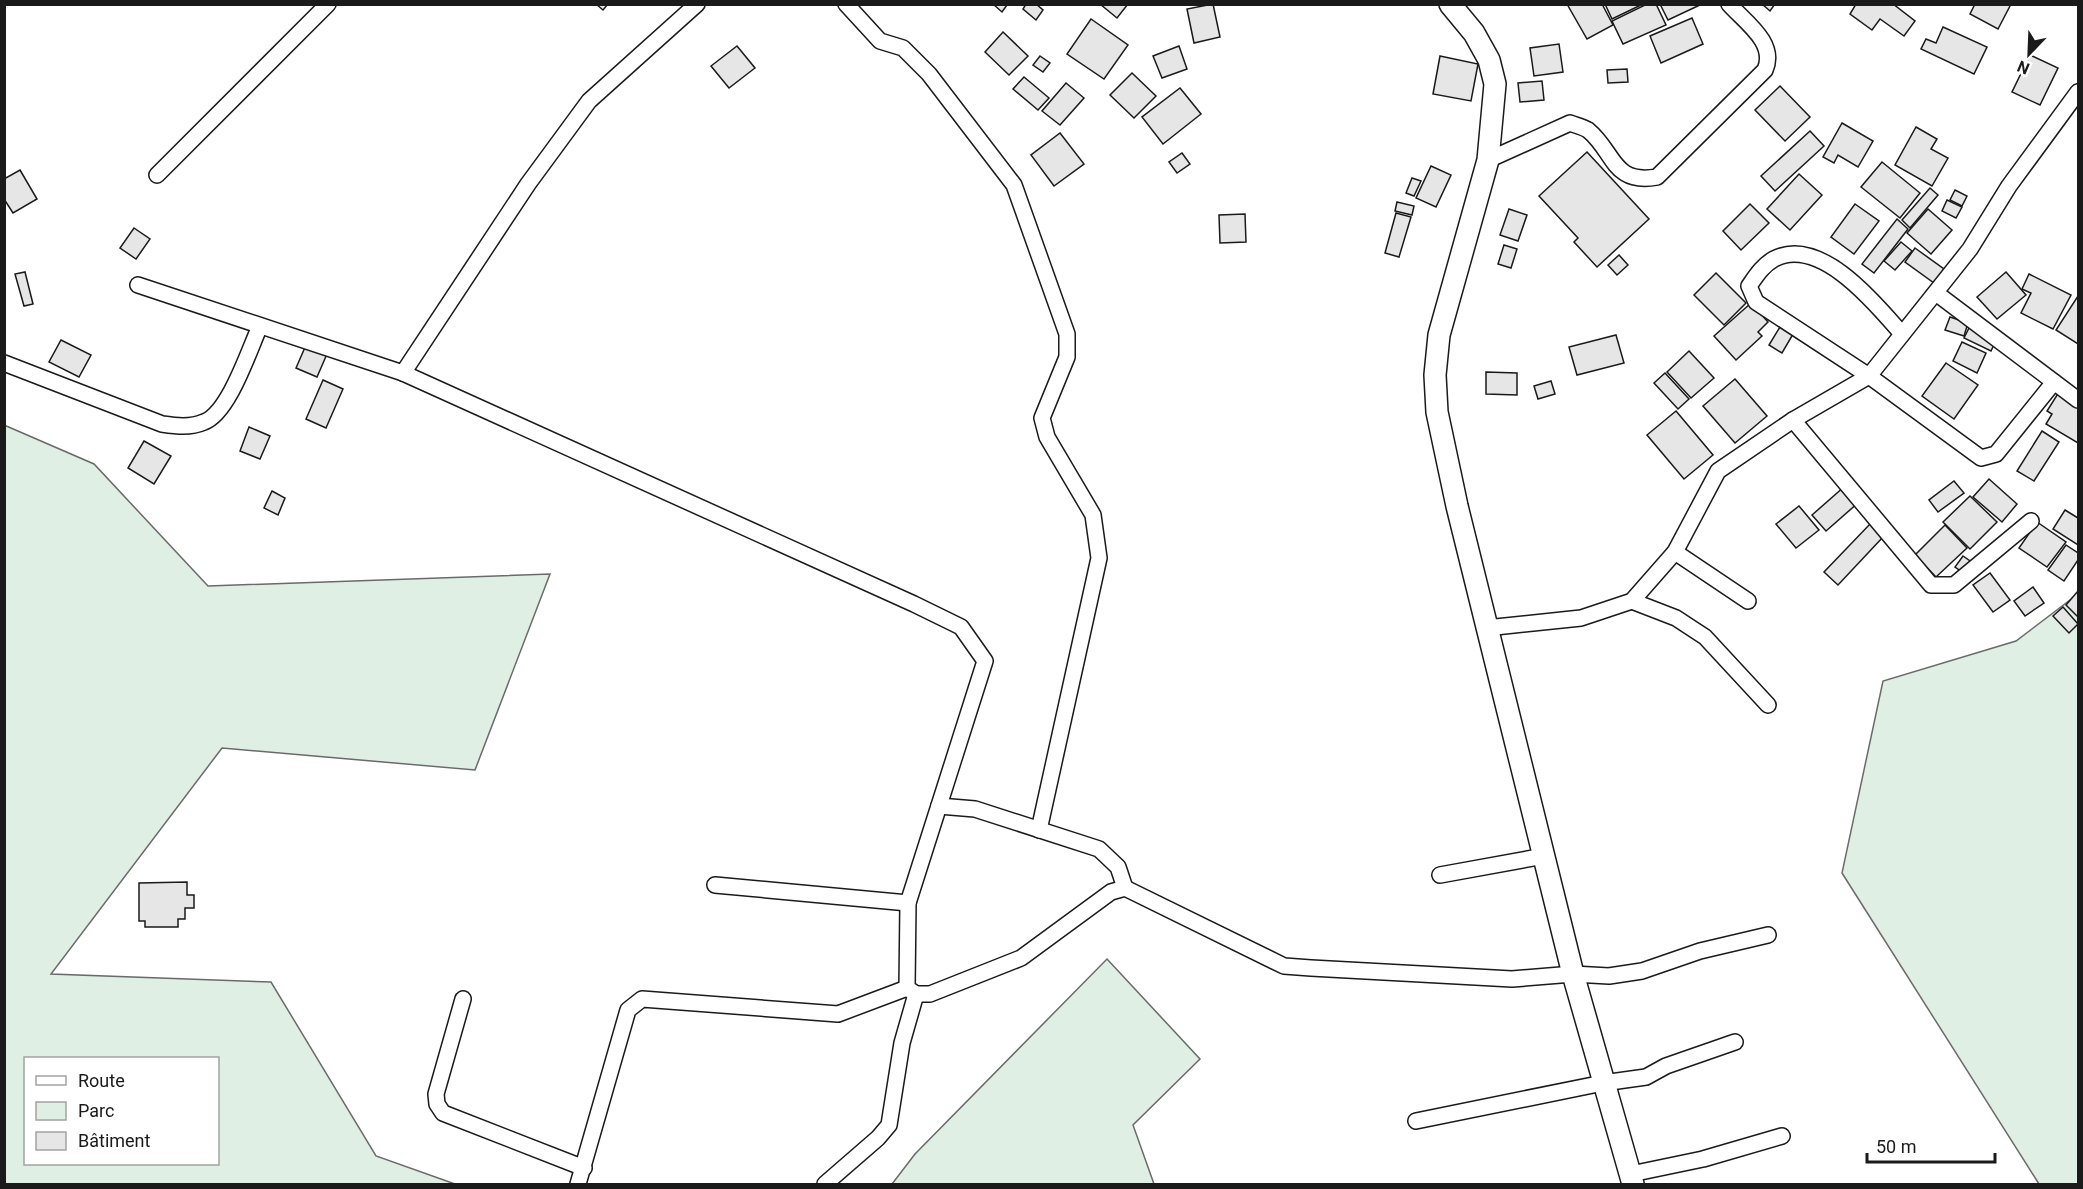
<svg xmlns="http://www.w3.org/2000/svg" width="2083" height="1189" viewBox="0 0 2083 1189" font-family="Roboto,sans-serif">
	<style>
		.green { fill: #e0efe3; stroke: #6a6a6a; stroke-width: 1.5; fill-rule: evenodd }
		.building { fill: #e6e6e6; stroke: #1a1a1a; stroke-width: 1.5 }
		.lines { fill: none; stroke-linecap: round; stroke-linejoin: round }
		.street-casing { stroke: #1a1a1a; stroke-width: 18 }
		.secondary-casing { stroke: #1a1a1a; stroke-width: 24 }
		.street { stroke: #fff; stroke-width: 15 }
		.secondary { stroke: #fff; stroke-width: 21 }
	</style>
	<rect width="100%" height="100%" fill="#fff"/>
	<g class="green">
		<path d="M4 425 94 464 208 586 550 574 475 770 222 748 51 974 271 982 376 1156 455 1184H5ZM26 1058H218V1164H26Z"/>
		<polygon points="2078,594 2078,1184 2039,1184 1842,873 1883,681 2016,641"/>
		<polygon points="1107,959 1200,1059 1133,1125 1154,1184 892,1184 915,1154"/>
	</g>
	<g class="building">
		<polygon points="596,4 608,4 603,10"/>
		<polygon points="993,4 1007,4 1007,5 1002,12"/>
		<polygon points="1026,4 1036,4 1043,10 1036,20 1023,9"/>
		<polygon points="1100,4 1128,4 1117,18"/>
		<polygon points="1213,4 1220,37 1194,43 1187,9"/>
		<polygon points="1567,4 1602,4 1613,25 1587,39"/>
		<polygon points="1605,4 1643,4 1612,19"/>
		<polygon points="1647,4 1656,4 1666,25 1623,44 1612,21"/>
		<polygon points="1660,4 1702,4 1668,20"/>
		<polygon points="1762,4 1775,4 1770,11"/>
		<polygon points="1856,4 1893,4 1915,21 1904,36 1880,19 1872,30 1850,14"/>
		<polygon points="1975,4 2011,4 1998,29 1970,14"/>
		<polygon points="1692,18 1703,44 1661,63 1650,36"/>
		<polygon points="1091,19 1128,45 1104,79 1067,54"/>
		<polygon points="1943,27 1987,47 1974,74 1921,49 1926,39 1936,43"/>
		<polygon points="1003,32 1028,56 1009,75 985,52"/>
		<polygon points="1559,44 1563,72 1534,76 1530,48"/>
		<polygon points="737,46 755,68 729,88 711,66"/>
		<polygon points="1179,46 1187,69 1162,78 1153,56"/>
		<polygon points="2030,55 2058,68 2040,105 2012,92"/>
		<polygon points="1040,56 1050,63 1043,72 1033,65"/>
		<polygon points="1440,56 1478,64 1471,101 1433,94"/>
		<polygon points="1627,69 1628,82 1608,83 1607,70"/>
		<polygon points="1132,73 1156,96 1134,118 1110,95"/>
		<polygon points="1024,77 1049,98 1038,110 1013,89"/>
		<polygon points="1542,81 1544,100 1520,102 1518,83"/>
		<polygon points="1066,83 1084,98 1060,125 1042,111"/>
		<polygon points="1780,86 1810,117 1785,141 1755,110"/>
		<polygon points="1180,88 1201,114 1163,144 1142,117"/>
		<polygon points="1842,123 1873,141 1858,167 1838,155 1834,163 1823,157"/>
		<polygon points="1916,127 1937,139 1931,149 1948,158 1932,186 1895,165"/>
		<polygon points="1810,131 1824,146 1775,191 1761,176"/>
		<polygon points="1060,133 1084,164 1054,186 1031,155"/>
		<polygon points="1587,152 1649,219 1597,267 1574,242 1578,238 1539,196"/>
		<polygon points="1182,153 1190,164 1177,173 1169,162"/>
		<polygon points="1882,162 1920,193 1900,218 1861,187"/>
		<polygon points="1431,166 1451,175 1436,207 1416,198"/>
		<polygon points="20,170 37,199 13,213 4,199 4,179"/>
		<polygon points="1799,174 1822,195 1790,230 1767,209"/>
		<polygon points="1412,178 1421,181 1414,196 1406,193"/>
		<polygon points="1930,188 1938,195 1910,228 1902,220"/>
		<polygon points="1955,190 1967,196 1962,206 1950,200"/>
		<polygon points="1947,200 1962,207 1956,218 1942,211"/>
		<polygon points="1397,202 1414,206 1412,215 1395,211"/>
		<polygon points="1750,204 1769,223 1741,250 1723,231"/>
		<polygon points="1855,204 1879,221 1854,254 1831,237"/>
		<polygon points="1509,209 1527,215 1518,241 1500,235"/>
		<polygon points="1928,209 1952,230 1931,254 1907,233"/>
		<polygon points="1396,213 1411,217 1399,257 1385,253"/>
		<polygon points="1245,214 1246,242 1220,243 1219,215"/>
		<polygon points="1897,219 1908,229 1874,273 1862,264"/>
		<polygon points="134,228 150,239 136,259 120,248"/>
		<polygon points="1901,242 1912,251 1895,270 1884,261"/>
		<polygon points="1504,245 1517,249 1511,268 1498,264"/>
		<polygon points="1915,248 1944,269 1934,283 1905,262"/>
		<polygon points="1619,255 1628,265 1617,275 1608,265"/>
		<polygon points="25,272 33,304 24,306 15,274"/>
		<polygon points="2006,272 2026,295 1997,319 1977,297"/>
		<polygon points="1716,273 1746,303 1724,325 1694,295"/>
		<polygon points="2029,274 2071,295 2053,329 2021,313 2031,293 2022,289"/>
		<polygon points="2078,296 2078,344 2056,330"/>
		<polygon points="1751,303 1768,322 1758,332 1762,336 1736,360 1714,336"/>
		<polygon points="1950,317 1968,323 1964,336 1945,330"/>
		<polygon points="1783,322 1796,329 1782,353 1769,345"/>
		<polygon points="1971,324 1998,336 1991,351 1964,338"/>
		<polygon points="1616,335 1624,363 1577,375 1569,347"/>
		<polygon points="61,340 91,355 79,377 49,362"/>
		<polygon points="1962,342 1986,353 1977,373 1953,361"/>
		<polygon points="306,345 327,354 317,377 296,368"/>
		<polygon points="1689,351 1714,378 1691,398 1667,372"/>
		<polygon points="1946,363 1978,385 1954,419 1922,396"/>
		<polygon points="1486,372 1517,373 1517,395 1486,394"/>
		<polygon points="1665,373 1689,399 1678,409 1654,383"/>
		<polygon points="1735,379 1767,416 1735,443 1703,406"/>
		<polygon points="323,380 343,389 326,428 306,419"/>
		<polygon points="1551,381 1555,394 1538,399 1534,386"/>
		<polygon points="2059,392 2078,403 2078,443 2046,424 2052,414 2047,411"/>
		<polygon points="1676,411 1713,455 1684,479 1647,435"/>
		<polygon points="249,427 270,436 260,459 240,451"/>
		<polygon points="2042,431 2059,442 2034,481 2017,471"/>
		<polygon points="144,441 171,456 154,484 128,468"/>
		<polygon points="1989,479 2017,504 2002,522 1973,497"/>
		<polygon points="1954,481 1964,493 1938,512 1929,500"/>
		<polygon points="1845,486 1859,502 1826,531 1812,515"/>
		<polygon points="272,491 285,498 278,515 264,508"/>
		<polygon points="1970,496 1997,522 1970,549 1943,522"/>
		<polygon points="1799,506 1819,530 1796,548 1776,524"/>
		<polygon points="2065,510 2078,518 2078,545 2053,529"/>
		<polygon points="2037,522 2066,542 2047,567 2019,548"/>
		<polygon points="1870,524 1883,537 1838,585 1824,572"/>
		<polygon points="1945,525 1967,548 1936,577 1915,555"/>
		<polygon points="2066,545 2078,553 2078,560 2064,581 2048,570"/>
		<polygon points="1963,556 1973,563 1965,574 1955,567"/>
		<polygon points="1990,573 2010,600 1993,612 1973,585"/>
		<polygon points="2033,587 2044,603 2025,616 2014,601"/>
		<polygon points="2078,591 2078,617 2066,605"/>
		<polygon points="2063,607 2078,624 2069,633 2053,616"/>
		<polygon points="187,882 187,895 194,895 194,908 185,908 185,919 178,919 178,927 145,927 145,921 139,921 139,883"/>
	</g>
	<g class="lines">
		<g class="street-casing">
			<g id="street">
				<polyline points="846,4 880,41 903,48 929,74 1014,185 1067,334 1067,357 1042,418 1047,437 1093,515 1099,558 1039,830"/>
				<path d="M1488 160 1570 123C1575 125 1583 127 1588 130 1615 152 1612 185 1657 177L1765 70C1777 43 1745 22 1729 4"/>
				<polyline points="157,175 328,4"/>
				<polyline points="138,285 403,373 914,604 961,627 985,661 908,903 907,988 916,994 930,994 1021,958 1111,892 1125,888 1284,966 1311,968 1512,979 1573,974 1609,976 1642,971 1700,951 1768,935"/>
				<polyline points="1936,293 2078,400"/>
				<path d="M1902 334C1876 304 1820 235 1774 259 1763 265 1756 276 1749 286L1756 302 1869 376 1981 458 1996 454 2054 382"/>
				<path d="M4 363 162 424C176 426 190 428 204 422 229 413 249 350 260 326"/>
				<polyline points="403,373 528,184 589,101 697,4"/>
				<polyline points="1793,420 1931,585 1954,585 2031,521"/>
				<polyline points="1675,552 1748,601"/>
				<polyline points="1632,601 1676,618 1705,637 1768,705"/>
				<polyline points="1486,628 1581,618 1632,601 1675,552 1718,471 1793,420 1869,376 1970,249 2009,186 2078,92"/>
				<polyline points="939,806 975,809 1099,849 1118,867 1125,888"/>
				<polyline points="1440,875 1544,856"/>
				<polyline points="715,885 908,903"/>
				<polyline points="463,999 436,1094 437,1104 443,1113 584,1168"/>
				<polyline points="1416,1121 1603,1083 1646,1077 1666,1066 1735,1042"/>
				<polyline points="1631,1174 1703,1159 1782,1136"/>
				<polyline points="578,1184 628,1010 642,999 838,1014 907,988"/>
				<polyline points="825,1184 878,1138 889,1125 902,1043 916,994"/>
			</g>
		</g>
		<g class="secondary-casing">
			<polyline id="secondary" points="1450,4 1474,33 1489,60 1495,84 1488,160 1439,335 1435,375 1437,412 1457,506 1573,974 1633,1184"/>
		</g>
		<use href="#street" class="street"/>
		<use href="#secondary" class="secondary"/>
	</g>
	<rect width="2083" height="1189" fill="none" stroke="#1a1a1a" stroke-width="12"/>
	<rect x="24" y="1057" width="195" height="108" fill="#ffffff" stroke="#a3a3a3" stroke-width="1.5"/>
	<rect x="36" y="1076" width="30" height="9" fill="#ffffff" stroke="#a3a3a3" stroke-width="1.5"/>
	<text x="78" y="1087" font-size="18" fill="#1a1a1a">Route</text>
	<rect x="36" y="1102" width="30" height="18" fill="#e0efe3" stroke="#a3a3a3" stroke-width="1.5"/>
	<text x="78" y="1117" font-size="18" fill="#1a1a1a">Parc</text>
	<rect x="36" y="1132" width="30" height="18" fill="#e6e6e6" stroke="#a3a3a3" stroke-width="1.5"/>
	<text x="78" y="1147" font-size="18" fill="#1a1a1a">Bâtiment</text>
	<g transform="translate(2029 54) rotate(203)" stroke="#ffffff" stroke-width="4.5" paint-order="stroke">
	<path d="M0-4.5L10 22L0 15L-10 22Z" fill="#1a1a1a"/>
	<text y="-9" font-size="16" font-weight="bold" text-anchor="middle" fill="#1a1a1a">N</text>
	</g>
	<path d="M1867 1153v9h128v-9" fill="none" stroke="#1a1a1a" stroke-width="3"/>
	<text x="1876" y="1153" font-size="18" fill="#1a1a1a" stroke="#ffffff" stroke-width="4.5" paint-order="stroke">50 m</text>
</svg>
